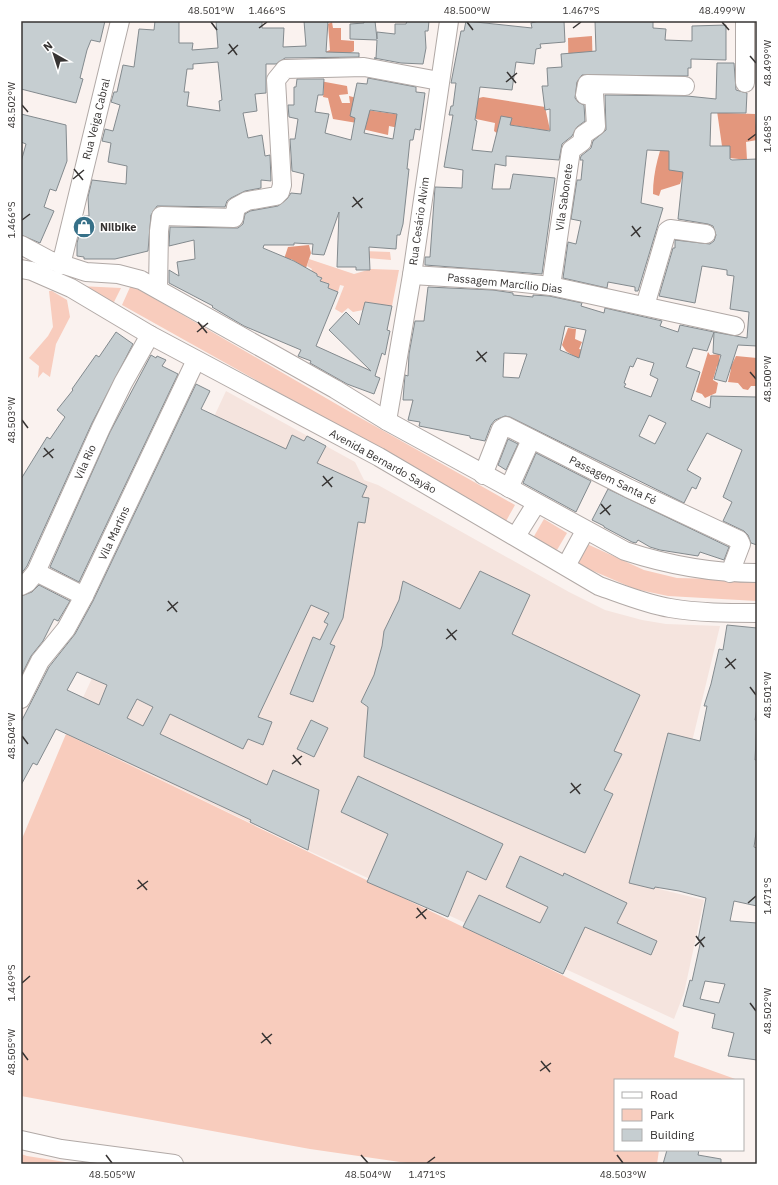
<svg xmlns="http://www.w3.org/2000/svg" width="778" height="1185" viewBox="0 0 778 1185" font-family="'IBM Plex Sans',sans-serif">
	<style>
		.built { fill: #f5e4de }
		.green { fill: #f8ccbd }
		.forest { fill: #e3977d }
		.building { fill: #c6ced1; stroke: #838a8e; fill-rule: evenodd }
		.lines { fill: none; stroke-linecap: round; stroke-linejoin: round }
		.minor-casing { stroke: #b1a9a6; stroke-width: 20 }
		.minor { stroke: #fff; stroke-width: 18 }
		.ticks { fill: none; stroke: #373433; stroke-width: 1.5 }
		.labels { text-anchor: middle; stroke-width: 3; stroke-linejoin: round; paint-order: stroke }
		.street-label { font-size: 11px; fill: #373433; stroke: #fff }
		.poi-label { font-size: 11px; font-weight: bold; fill: #373433; stroke: #fff; text-anchor: start }
		.neatline { fill: none; stroke: #373433; stroke-width: 1.5 }
		.ticks-label { font-size: 10px; text-anchor: middle; fill: #373433 }
	</style>
	<rect width="100%" height="100%" fill="#faf2ef"/>
	<polygon class="built" points="226,391 355,462 364,480 378,485 569,592 605,610 642,620 666,624 720,626 683,779 659,889 704,900 684,993 674,1019 307,850 66,734"/>
	<g class="green">
		<polygon points="363,251 390,252 391,260 355,257"/>
		<polygon points="309,259 354,274 371,269 399,270 392,306 365,302 363,310 353,312 348,308 342,313 335,309 344,286 340,285 338,292 328,288 329,284 320,281 322,278 311,272 312,269 307,266"/>
		<polygon points="131,285 350,412 515,505 505,523 342,428 122,305"/>
		<polygon points="79,286 121,288 113,304"/>
		<polygon points="49,291 52,291 67,300 70,317 56,344 50,377 43,372 38,378 39,366 29,358 48,336 53,327"/>
		<polygon points="544,519 567,533 557,550 533,538"/>
		<polygon points="587,544 644,570 677,578 757,580 757,601 668,596 635,589 577,564"/>
		<polygon points="66,734 679,1032 674,1057 738,1080 615,1080 615,1150 659,1150 657,1164 414,1164 310,1149 21,1096 21,841"/>
		<polygon points="21,1154 27,1156 78,1164 21,1164"/>
	</g>
	<g class="forest">
		<polygon points="332,22 333,28 341,28 341,40 354,41 354,51 350,53 340,53 338,64 324,62 325,52 330,50 328,24"/>
		<polygon points="592,36 593,81 569,89 568,38"/>
		<polygon points="320,81 347,86 348,94 339,95 342,103 350,103 349,96 361,99 359,109 409,116 408,130 389,126 388,135 358,128 357,123 333,119 328,98 323,97 324,88 319,86"/>
		<polygon points="483,97 545,107 550,130 547,130 547,138 538,129 505,124 502,137 494,131 495,123 476,119 475,99"/>
		<polygon points="716,104 727,113 755,114 757,140 746,142 747,160 730,158 730,146 722,146"/>
		<path d="M669 127V163L687 164 680 184 661 190 659 196 653 194C653 171 660 147 669 127Z"/>
		<polygon points="309,245 311,253 306,268 291,259 283,262 288,247"/>
		<polygon points="568,328 576,329 575,339 582,342 579,349 584,350 582,361 569,363 572,355 566,351 562,345"/>
		<polygon points="708,352 710,355 720,354 719,360 732,364 736,356 757,358 757,386 751,386 748,390 743,389 738,383 728,382 731,369 717,366 713,380 718,383 716,393 705,398 702,394 696,392"/>
	</g>
	<g class="building">
		<polygon points="21,21 105,21 100,42 91,40 87,50 80,78 83,79 76,103 21,89"/>
		<path d="M155 21H179V43H193L192 50 218 48 216 21H262V28H284L283 47 306 46 304 21H328L326 52 359 53V57L285 58 276 64H266V93L255 94 257 111 243 113 248 138 262 135 265 156 270 155 271 181 261 180V188L245 191 231 198 227 201 225 207 157 206 151 215 148 251 115 259H84V257L77 256V243L84 216H89L88 197 92 180 126 184 127 166 108 162 111 143 102 141 105 129 113 131 120 105 111 102 114 92H117L123 65 134 67 139 29 154 30ZM218 62 222 100 219 101 220 111 187 106 189 92H184L187 69H193V64Z"/>
		<polygon points="364,21 375,21 377,39 377,32 395,34 395,24 406,24 407,21 429,21 428,31 425,31 426,48 423,64 401,63 374,58 376,58 377,40 350,39 350,24 364,23"/>
		<polygon points="466,21 532,28 531,23 539,21 564,21 565,42 540,44 541,48 536,49 534,64 516,62 512,90 480,87 475,120 477,121 472,150 492,152 501,116 512,118 510,125 550,131 550,109 545,110 542,86 548,86 547,68 562,67 561,54 596,51 595,21 653,21 653,28 666,29 665,40 692,41 692,26 726,25 726,60 691,59 691,68 688,68 688,76 582,75 577,82 575,98 578,102 584,105 585,121 577,127 572,136 562,144 559,160 506,156 506,166 495,164 492,189 510,189 513,174 555,178 542,274 425,265 425,257 430,257 435,187 462,188 463,170 444,167 453,115 449,115 451,106 453,106 456,83 451,83 461,31 464,31"/>
		<polygon points="717,63 734,63 736,90 747,93 746,113 711,113 710,146 730,146 730,159 732,160 757,159 757,346 738,345 726,382 714,379 721,355 713,353 714,332 747,338 749,312 730,309 734,276 727,275 727,270 702,266 695,303 659,296 673,248 675,248 675,240 710,244 714,241 716,235 713,226 708,224 678,219 683,172 669,170 669,151 647,150 641,203 663,208 638,291 635,291 635,287 608,282 607,288 563,278 568,242 576,244 581,221 571,219 577,180 581,180 583,160 580,160 581,156 591,148 593,141 606,130 605,95 687,96 716,99"/>
		<path d="M368 78 416 87V92L425 93 420 130 415 129 413 140H410L407 169H409L403 224 400 235H397L396 249 369 247 370 270H356V267H337L339 212 324 255 312 254 313 244 294 243V245H264L263 248 294 261 317 274V276L322 278 320 281 329 284 328 288 338 292 316 346 371 371 329 330 346 312 359 325 365 302 392 306 387 330 390 331 388 340 385 355 382 353 375 376 380 378 374 394 347 384 310 363 311 361 298 356 301 350 244 326 212 307 213 306 169 283V270L179 276 177 262 195 259 194 240 169 246 170 227 238 228 243 224 245 214 250 211 278 206 287 199 291 193 301 194 304 174 292 171 290 139H295L298 119 289 117 288 105H294V87H296L297 79H324L323 95H318L315 112 329 114 325 133 351 140 355 118 350 116 357 83 367 84ZM370 110 397 114 393 139 364 133Z"/>
		<polygon points="21,114 66,125 67,161 56,191 50,189 44,207 54,211 40,243 21,235 21,162 26,144 21,142"/>
		<path d="M428 287 493 290 513 293V295L533 297V295L549 296 582 303 581 306 604 313 605 308 662 321 660 326 678 332 680 325 714 332 707 351 693 348 686 367 700 372 691 400 710 408 711 396 757 397V545L751 543 748 535 744 531 723 521 732 502 723 497 742 450 707 433 687 470 701 478 696 489 692 487 684 503 510 417 505 416 495 420 491 425 485 441 470 438V436L419 426 420 422 408 420 413 400H403L404 387 405 375 408 376 409 354 415 321H424ZM565 326 586 330 579 358 560 350ZM504 353 527 354 519 378 503 377ZM637 358 654 363 650 375 658 379 651 397 624 387 626 384 624 383 630 366 633 367ZM649 415 666 423 655 444 639 436Z"/>
		<polygon points="116,332 133,344 92,423 27,566 21,574 21,479 47,437 50,439 65,417 57,410 73,390 72,389 96,355 99,357"/>
		<polygon points="151,355 156,358 157,356 166,360 162,366 178,374 79,582 50,567 110,432"/>
		<path d="M196 384 210 391 201 409 286 449 292 435 304 441 307 436 326 446 317 463 367 486 362 497 369 498 365 523 358 522 343 618 330 644 335 646 313 702 290 694 313 637 320 640 328 624 324 622 329 613 311 605 258 717 272 722 263 745 248 739 243 749 170 714 160 734 267 785 273 770 319 790 308 850 250 822 251 820 56 729 37 765 33 763 21 785V722L49 667 75 634 93 601ZM77 672 107 685 99 705 67 690ZM137 699 153 707 143 726 127 718Z"/>
		<polygon points="508,439 518,444 506,470 498,465"/>
		<polygon points="536,453 591,481 576,512 523,483"/>
		<polygon points="608,489 729,547 724,560 700,552 698,556 660,550 650,547 638,540 636,543 632,542 604,527 604,526 592,520"/>
		<polygon points="480,571 530,595 512,634 640,695 614,751 622,754 604,790 613,794 585,853 364,757 368,707 361,702 374,675 382,646 384,631 399,600 403,581 460,609"/>
		<polygon points="39,585 70,601 58,621 54,619 43,641 31,656 21,676 21,596 32,592"/>
		<path d="M727 625 757 628V708L755 720 757 721 755 760H757V826L754 847 757 848V906L734 901 730 921 757 923V1060L728 1056 734 1033 712 1028 715 1014 683 1006 690 980 692 981 701 940H698L706 898 679 891 655 887 654 889 629 883 668 733 700 741 707 706H704L711 684 719 649 723 650ZM705 981 725 984 719 1003 700 999Z"/>
		<polygon points="311,720 328,728 314,757 297,749"/>
		<polygon points="358,776 503,844 486,880 467,871 448,917 367,882 388,834 341,812"/>
		<polygon points="520,856 563,876 564,873 627,903 617,923 657,941 651,955 585,927 563,974 463,927 479,895 540,923 548,907 506,887"/>
		<polygon points="667,1150 699,1150 698,1155 721,1159 721,1164 663,1164"/>
	</g>
	<g class="lines">
		<g class="minor-casing">
			<g id="minor">
				<polyline points="745,83 745,21"/>
				<path d="M21 245 49 260 86 272 118 274 141 280 335 389 387 421 625 551C668 565 712 573 757 573"/>
				<polyline points="61,265 120,21"/>
				<path d="M21 269 32 271 71 288 150 335 379 457 599 586C622 594 646 604 670 608 698 613 728 613 757 613"/>
				<polyline points="412,275 494,280 551,286 735,326"/>
				<polyline points="551,286 571,150 582,142 583,135 596,126 594,94 585,95 587,84 685,86"/>
				<polyline points="158,289 159,231 161,216 234,218 236,207 247,201 276,196 280,192 282,185 276,80 285,69 364,67 439,81"/>
				<polyline points="645,306 667,231 670,229 706,234"/>
				<polyline points="387,421 412,275 449,21"/>
				<polyline points="483,475 501,429 506,426 628,488 739,540 741,544 730,573"/>
				<polyline points="509,488 529,444"/>
				<polyline points="516,536 536,504"/>
				<polyline points="566,566 585,531"/>
				<polyline points="36,572 84,596"/>
				<polyline points="21,586 27,583 36,572 101,428 123,383 150,335"/>
				<polyline points="21,699 40,661 66,629 84,596 196,360"/>
				<polyline points="21,1140 61,1149 174,1164"/>
			</g>
		</g>
		<use href="#minor" class="minor"/>
	</g>
	<path class="ticks" d="M211 22 217 30M467 22 473 30M722 22 729 30M259 28 267 22M573 28 581 22M229 44 237 55M228 54 238 45M750 56 756 63M507 72 516 83M506 82 517 73M22 105 28 112M748 140 756 134M74 169 83 180M73 179 84 170M353 197 362 208M352 207 363 198M22 220 30 214M632 226 640 237M631 236 641 227M198 322 207 333M197 332 208 323M477 351 486 362M476 361 487 352M750 372 756 379M22 420 28 428M44 448 53 458M43 457 54 449M323 476 332 487M322 486 333 477M601 504 610 515M600 514 611 505M168 601 177 612M167 611 178 602M447 629 456 640M446 639 457 630M726 658 735 669M725 668 736 659M750 687 756 695M22 736 28 744M293 755 301 765M292 764 302 756M571 783 580 794M570 793 581 784M138 880 147 890M137 889 148 881M748 903 756 896M417 908 426 919M416 918 427 909M696 936 704 947M695 946 705 937M22 983 30 976M750 1003 756 1011M262 1033 271 1044M261 1043 272 1034M22 1052 28 1060M541 1061 550 1072M540 1071 551 1063M106 1155 112 1163M361 1155 368 1163M617 1155 623 1163M427 1163 435 1157"/>
	<defs>
		<g id="shop-disc" transform="scale(1.15)"><circle r="9.5" fill="#367088" stroke="#fff"/><path d="M-5-2.5h2.3a2.7 3.5 0 0 1 5.4 0H5L5.5 6h-11ZM-1.5-2.5h3a1.5 2.3 0 0 0-3 0Z" fill="#fff"/></g>
	</defs>
	<g fill-rule="evenodd">
		<use href="#shop-disc" x="84" y="227"/>
	</g>
	<g class="labels">
		<g class="street-label">
			<text transform="translate(96 119) rotate(-76)" y="4">Rua Veiga Cabral</text>
			<text transform="translate(564 197) rotate(-82)" y="4">Vila Sabonete</text>
			<text transform="translate(419 221) rotate(-82)" y="4">Rua Cesário Alvim</text>
			<text transform="translate(505 283) rotate(6)" y="4">Passagem Marcílio Dias</text>
			<text transform="translate(383 461) rotate(29)" y="4">Avenida Bernardo Sayão</text>
			<text transform="translate(85 462) rotate(-66)" y="4">Vila Rio</text>
			<text transform="translate(613 480) rotate(26)" y="4">Passagem Santa Fé</text>
			<text transform="translate(114 533) rotate(-65)" y="4">Vila Martins</text>
		</g>
		<g class="poi-label">
			<text x="100" y="231">Nilbike</text>
		</g>
	</g>
	<rect width="778" height="1185" fill="none" stroke="#ffffff" stroke-width="44"/>
	<rect x="614" y="1079" width="130" height="72" fill="#ffffff" stroke="#afaead"/>
	<rect x="622" y="1092" width="20" height="6" fill="#ffffff" stroke="#afaead"/>
	<text x="650" y="1099" font-size="12" fill="#373433">Road</text>
	<rect x="622" y="1109" width="20" height="12" fill="#f8ccbd" stroke="#afaead"/>
	<text x="650" y="1119" font-size="12" fill="#373433">Park</text>
	<rect x="622" y="1129" width="20" height="12" fill="#c6ced1" stroke="#afaead"/>
	<text x="650" y="1139" font-size="12" fill="#373433">Building</text>
	<g transform="translate(54 54) rotate(321)" stroke="#ffffff" stroke-width="3" paint-order="stroke">
	<path d="M0-3L7 15L0 10L-7 15Z" fill="#373433"/>
	<text y="-6" font-size="11" font-weight="bold" text-anchor="middle" fill="#373433">N</text>
	</g>
	<rect x="22" y="22" width="734" height="1141" class="neatline"/>
	<g class="ticks-label">
		<text x="211" y="14">48.501°W</text>
		<text x="267" y="14">1.466°S</text>
		<text x="467" y="14">48.500°W</text>
		<text x="581" y="14">1.467°S</text>
		<text x="722" y="14">48.499°W</text>
		<text transform="translate(767 63) rotate(-90)" y="4">48.499°W</text>
		<text transform="translate(11 105) rotate(-90)" y="4">48.502°W</text>
		<text transform="translate(767 134) rotate(-90)" y="4">1.468°S</text>
		<text transform="translate(11 220) rotate(-90)" y="4">1.466°S</text>
		<text transform="translate(767 379) rotate(-90)" y="4">48.500°W</text>
		<text transform="translate(11 420) rotate(-90)" y="4">48.503°W</text>
		<text transform="translate(767 695) rotate(-90)" y="4">48.501°W</text>
		<text transform="translate(11 736) rotate(-90)" y="4">48.504°W</text>
		<text transform="translate(767 896) rotate(-90)" y="4">1.471°S</text>
		<text transform="translate(11 983) rotate(-90)" y="4">1.469°S</text>
		<text transform="translate(767 1011) rotate(-90)" y="4">48.502°W</text>
		<text transform="translate(11 1052) rotate(-90)" y="4">48.505°W</text>
		<text x="112" y="1178">48.505°W</text>
		<text x="368" y="1178">48.504°W</text>
		<text x="427" y="1178">1.471°S</text>
		<text x="623" y="1178">48.503°W</text>
	</g>
</svg>
